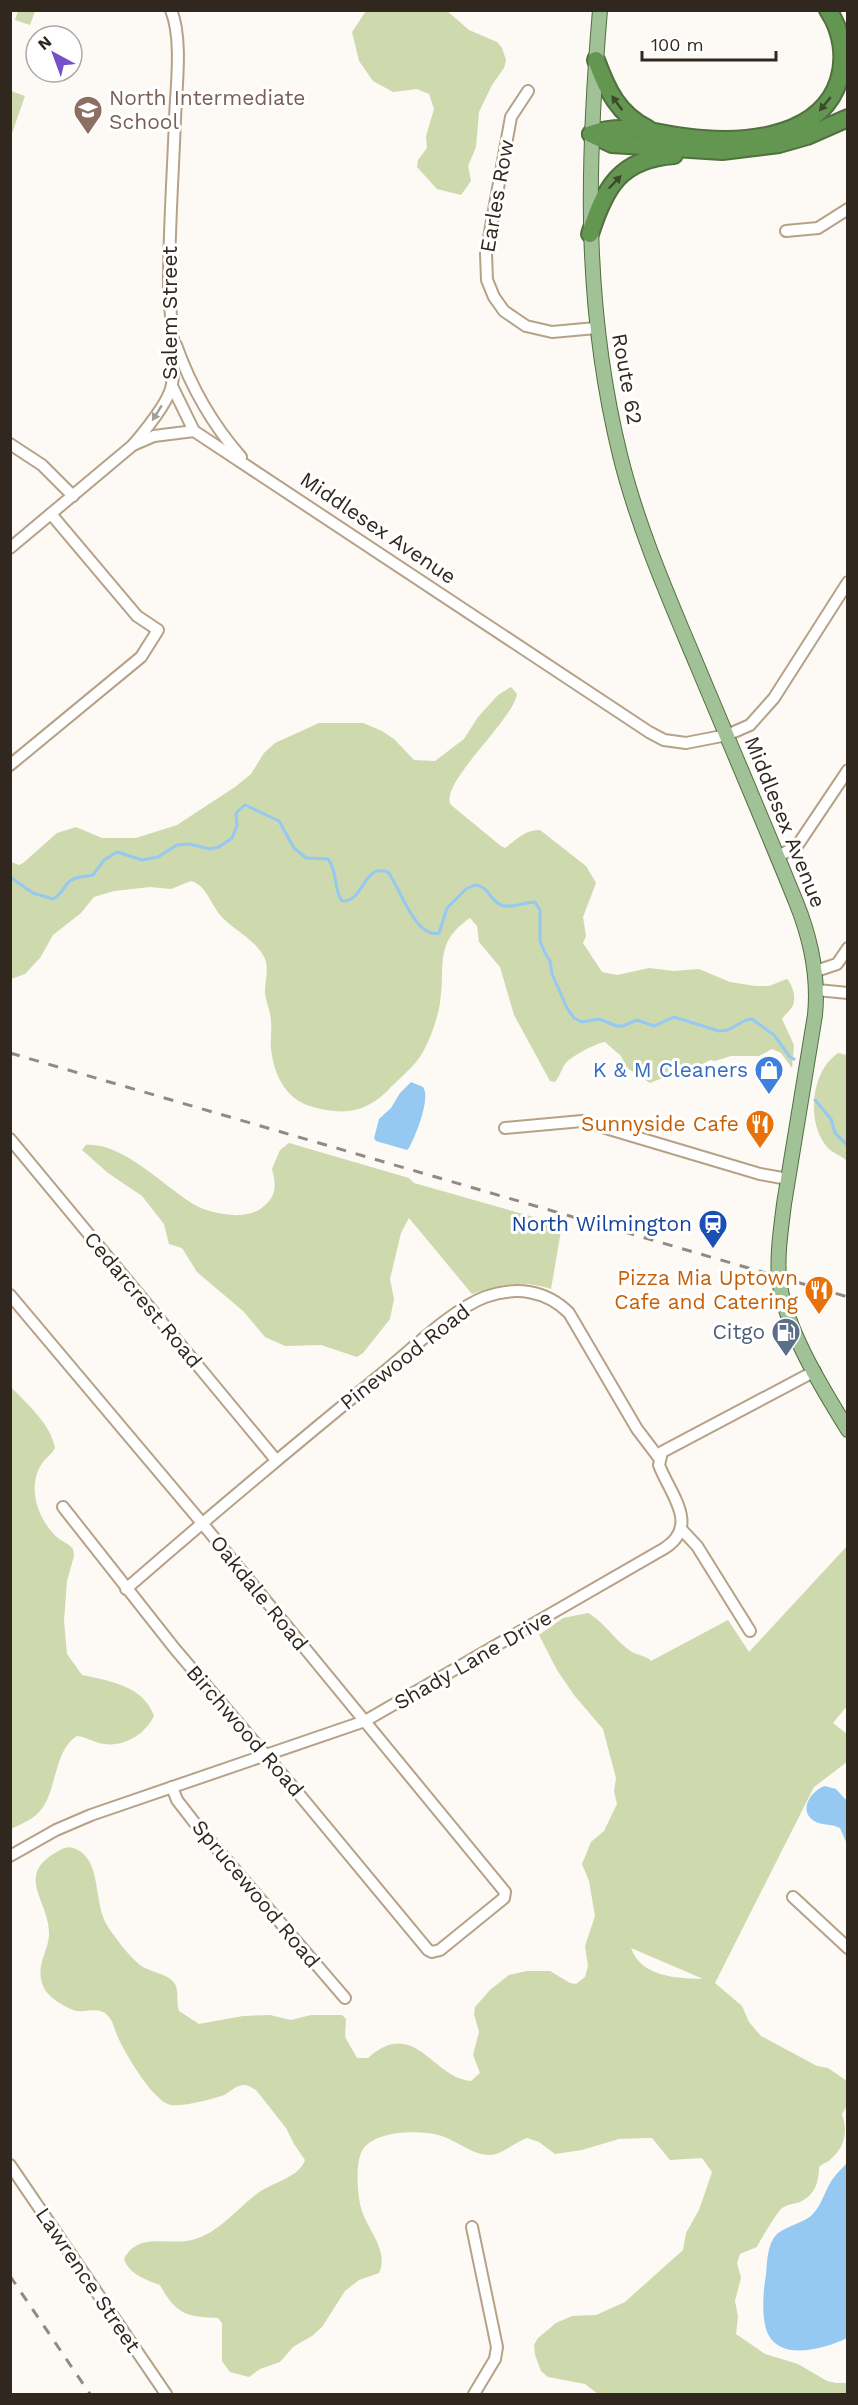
<svg xmlns="http://www.w3.org/2000/svg" width="858" height="2405" viewBox="0 0 858 2405" font-family="'Work Sans',sans-serif">
	<style>
		.green { fill: #ced9ae; fill-rule: evenodd }
		.water { fill: #95c9f2 }
		.lines { fill: none; stroke-linecap: round; stroke-linejoin: round }
		.stream { stroke: #95c9f2; stroke-width: 3 }
		.minor-casing { stroke: #b6a287; stroke-width: 14 }
		.major-casing { stroke: #51703f; stroke-width: 16 }
		.highway-casing { stroke: #51703f; stroke-width: 20 }
		.minor { stroke: #fff; stroke-width: 10 }
		.major { stroke: #a1c197; stroke-width: 14 }
		.highway { stroke: #639751; stroke-width: 16 }
		.rail { stroke: #908a83; stroke-width: 3; stroke-dasharray: 10 10; stroke-linecap: butt }
		.oneway { fill: #3f492d }
		.oneway2 { fill: #a29e9a }
		.labels { text-anchor: middle; stroke-width: 6; stroke-linejoin: round; paint-order: stroke }
		.education-label { font-size: 21px; fill: #785e54; stroke: #fff; text-anchor: start }
		.street-label { font-size: 21px; fill: #30281e; stroke: #fff }
		.shop-label { font-size: 21px; fill: #366cbe; stroke: #fff; text-anchor: end }
		.food-label { font-size: 21px; fill: #c56008; stroke: #fff; text-anchor: end }
		.transit-label { font-size: 21px; fill: #164399; stroke: #fff; text-anchor: end }
		.service-label { font-size: 21px; fill: #4e5e75; stroke: #fff; text-anchor: end }
	</style>
	<rect width="100%" height="100%" fill="#fdf9f4"/>
	<g class="green">
		<polygon points="18,11 35,11 30,25 15,20"/>
		<polygon points="366,11 447,11 469,30 497,42 502,48 506,60 504,68 492,85 479,112 476,147 468,166 471,181 461,195 437,189 417,167 418,160 427,148 426,136 434,109 429,94 417,89 393,92 373,81 359,61 352,32"/>
		<polygon points="11,91 25,96 11,136 10,91"/>
		<path d="M511 687 517 694C513 721 438 784 451 805L501 846 505 848C516 840 526 829 540 830L586 866 596 883 583 917 586 936 583 943 602 972 617 975 649 968 674 971 699 969 730 982 755 986H769L787 979C793 985 797 1000 792 1007 789 1012 785 1014 782 1019L794 1045 792 1068 781 1053 772 1049 759 1056H731L715 1061 710 1060 676 1078 665 1077 650 1083 627 1068 621 1056 605 1042C596 1043 570 1057 565 1064 561 1070 560 1076 555 1082L550 1081 514 1015 500 967 479 942 477 926 470 918C433 943 446 966 440 1003 438 1016 432 1034 426 1046 418 1064 405 1073 391 1087 368 1112 346 1116 313 1107 286 1100 274 1075 271 1049 270 1040 272 1031 271 1022 271 1011 265 1001 265 991 265 981 269 969 265 959 257 940 233 930 220 915 211 904 206 885 191 881L171 889 150 887 114 891 94 897 81 913 53 935 40 958 25 974 11 979V862L19 865 23 863 57 833 76 827 102 838H136L177 825 235 787 251 774 264 753 275 743 319 723H363L382 731 394 739 414 760 435 761 464 739 478 717 498 695Z"/>
		<path d="M838 1053 847 1055V1161C842 1156 831 1152 828 1148 806 1124 810 1072 838 1053Z"/>
		<path d="M289 1143 409 1178 414 1183 562 1225 551 1289C525 1280 498 1284 472 1294L409 1218 401 1233 390 1279 394 1299 390 1319 363 1353 357 1357 321 1345 285 1346 265 1337 243 1311 197 1272 182 1248 169 1244 164 1224 142 1196 108 1173 82 1150 86 1145C121 1142 162 1184 190 1202 203 1211 219 1214 234 1215 244 1216 257 1213 264 1206 277 1195 276 1184 272 1169L280 1150Z"/>
		<path d="M10 1386C26 1403 51 1424 55 1448 52 1454 47 1457 43 1462 26 1485 37 1520 58 1538 63 1542 68 1543 73 1549L74 1556 67 1581 64 1621 67 1654 82 1675C109 1681 143 1685 154 1716 145 1734 125 1747 104 1744 95 1743 86 1737 77 1736 52 1751 58 1797 36 1815 29 1821 19 1825 11 1829Z"/>
		<path d="M847 1546V1706L833 1723 847 1734V1762L814 1787 715 1983 742 2006 749 2022 761 2036 817 2066 828 2068 847 2081V2106L842 2114C848 2131 845 2147 831 2159 827 2163 823 2163 819 2167 819 2182 815 2195 800 2202 794 2204 788 2204 782 2208 778 2211 759 2242 757 2247L740 2254 737 2263 741 2278 735 2301 738 2317 736 2334 765 2354 798 2364 827 2381 836 2383H847V2394H598L585 2384 548 2377 541 2371 535 2355 534 2345 538 2338 556 2323 572 2316 596 2315 625 2302 683 2250 686 2233 699 2210 712 2172 702 2158 670 2160 652 2138H647L619 2139 582 2150 555 2154 539 2142 527 2138C515 2142 502 2155 490 2155 474 2155 461 2144 447 2138 427 2129 374 2129 362 2151 355 2163 357 2201 363 2214 370 2232 389 2253 379 2273L359 2280 345 2291 322 2327 312 2336 293 2347 280 2362 260 2369 249 2377 230 2372 222 2361V2323L218 2318C186 2317 176 2314 160 2285 146 2280 129 2274 124 2259 137 2233 164 2244 186 2241 215 2238 236 2209 258 2193 271 2183 300 2177 305 2160L294 2144 286 2128 256 2090C252 2088 249 2085 244 2085 236 2085 230 2092 224 2095 214 2099 181 2107 171 2105 165 2104 160 2099 156 2095 144 2084 123 2050 117 2035 114 2027 113 2021 107 2015 99 2007 87 2012 77 2011 67 2009 48 1997 44 1988 34 1967 48 1953 49 1935 50 1902 16 1878 53 1854 63 1849 67 1844 78 1850 102 1863 93 1904 108 1927 117 1940 128 1955 140 1965 151 1973 168 1973 175 1984 179 1991 176 2002 179 2011L199 2024 243 2016 270 2015 291 2020 311 2015H342L346 2019 345 2037 357 2058H368C415 2016 433 2079 471 2081L480 2073 473 2055 479 2032 474 2014 475 2007 490 1990 509 1975 527 1971H550L570 1983 576 1984 585 1977 588 1966 585 1946 595 1916 589 1881 582 1864 591 1842 604 1831 617 1804 614 1791 616 1778 603 1729 574 1695 557 1670 539 1635 563 1618 588 1613C606 1623 617 1644 634 1653 641 1656 646 1656 651 1661L728 1620 749 1652ZM631 1948 701 1978V1979C676 1978 641 1977 631 1948Z"/>
	</g>
	<g class="water">
		<path d="M411 1082 423 1087C431 1098 416 1135 409 1148L407 1150 376 1141 374 1138 379 1119 391 1108 400 1093Z"/>
		<path d="M825 1786 836 1789 847 1801V1844L840 1828C832 1824 823 1825 816 1822 797 1812 810 1791 825 1786Z"/>
		<path d="M847 2163V2338C827 2348 781 2362 768 2334 761 2319 763 2291 766 2275 767 2263 767 2245 776 2235 784 2227 805 2222 812 2215 822 2205 824 2192 832 2180 836 2174 842 2168 847 2163Z"/>
	</g>
	<g class="lines">
		<g class="stream">
			<path d="M10 877 33 893 53 899C62 894 63 887 70 881 77 876 85 877 93 875L104 860 117 852 142 860 158 857 177 845 189 844 210 849 219 847 232 838 237 826 236 813 245 805 279 821 294 848 306 858 328 859C338 871 333 889 342 901 365 902 362 863 388 872 399 886 416 940 439 933L447 908 466 889 475 885C489 886 489 900 501 905 512 909 524 902 535 902L540 910V941L545 953 550 961 552 974 567 1008 574 1018 582 1022 599 1019 617 1026H623L637 1020 654 1026 674 1017 719 1031 728 1030 746 1020 752 1019 774 1035 790 1057 794 1059"/>
			<polyline points="815,1100 831,1119 835,1133 848,1146"/>
		</g>
		<g class="minor-casing">
			<g id="minor">
				<polyline points="528,91 511,117 486,254 487,280 494,297 504,311 526,326 552,332 596,328"/>
				<polyline points="786,231 818,228 848,209"/>
				<path d="M176 345C191 387 211 423 241 457"/>
				<polyline points="172,386 194,431"/>
				<polyline points="10,444 42,465 73,496"/>
				<polyline points="133,445 154,436 194,431 649,732 664,740 686,743 727,735 750,725 774,698 848,582"/>
				<path d="M10 548 133 445C144 432 170 400 172 384 178 351 169 317 169 284 169 229 173 174 175 119 176 88 183 39 171 10"/>
				<polyline points="10,765 141,657 158,630 137,616 51,514"/>
				<polyline points="777,857 797,846 848,770"/>
				<polyline points="816,971 837,964 848,948"/>
				<polyline points="817,990 848,993"/>
				<polyline points="505,1128 582,1121 760,1174 788,1179"/>
				<polyline points="10,1139 276,1460"/>
				<polyline points="10,1295 202,1523 496,1881 505,1892 504,1898 440,1950 432,1952 428,1950 298,1793 175,1649 63,1507"/>
				<polyline points="682,1530 697,1546 750,1631"/>
				<path d="M126 1589C211 1515 297 1443 384 1372 411 1350 453 1309 485 1297 516 1286 546 1290 569 1313L637 1429 659 1458"/>
				<polyline points="172,1787 177,1800 194,1822 345,1998"/>
				<path d="M10 1856 56 1830 91 1815 365 1721 665 1548C700 1525 670 1494 659 1465L662 1452 815 1371"/>
				<polyline points="793,1897 848,1948"/>
				<polyline points="10,2165 166,2394"/>
				<polyline points="472,2227 497,2347 495,2359 474,2394"/>
			</g>
		</g>
		<g class="major-casing">
			<path id="major" d="M600 10C587 164 583 304 620 455 638 528 668 596 697 665 730 744 764 823 796 902 811 939 819 975 815 1015L784 1204C781 1229 777 1254 779 1278 784 1327 822 1388 848 1430"/>
		</g>
		<g class="highway-casing">
			<g id="highway">
				<path d="M596 60C607 90 618 114 648 129"/>
				<path d="M591 134C628 121 665 137 703 139 752 143 822 135 839 80 846 57 842 31 828 10"/>
				<polyline points="591,134 612,144 722,151 779,144 807,136 848,118"/>
				<path d="M590 234C605 187 620 159 674 155"/>
			</g>
		</g>
		<use href="#minor" class="minor"/>
		<use href="#major" class="major"/>
		<use href="#highway" class="highway"/>
		<g class="rail">
			<polyline points="10,1053 848,1297"/>
			<polyline points="10,2276 90,2394"/>
		</g>
	</g>
	<defs><path id="oneway-solid" d="M-6-.8H1V-3.2L6.5 0L1 3.2V.8H-6Z" transform="scale(1.5)"/></defs>
	<g class="oneway">
		<use href="#oneway-solid" transform="translate(617 103) rotate(-126)"/>
		<use href="#oneway-solid" transform="translate(825 104) rotate(129)"/>
		<use href="#oneway-solid" transform="translate(615 182) rotate(-46)"/>
	</g>
	<use class="oneway2" href="#oneway-solid" transform="translate(157 413) rotate(122)"/>
	<defs>
		<g id="school-pin" transform="scale(1.5)"><path d="M0 17L-7.5 6A9.5 9.5 0 1 1 7.5 6Z" fill="#8d6e63" stroke="#fff"/><path d="M0-5L7-2L0 1L-7-2ZM-4 1L0 2.5L4 1V4Q0 6-4 4Z" fill="#fff"/></g>
		<g id="shop-pin" transform="scale(1.5)"><path d="M0 17L-7.5 6A9.5 9.5 0 1 1 7.5 6Z" fill="#3f7fe0" stroke="#fff"/><path d="M-5-2.5h2.3a2.7 3.5 0 0 1 5.4 0H5L5.5 6h-11ZM-1.5-2.5h3a1.5 2.3 0 0 0-3 0Z" fill="#fff"/></g>
		<g id="restaurant-pin" transform="scale(1.5)"><path d="M0 17L-7.5 6A9.5 9.5 0 1 1 7.5 6Z" fill="#e8710a" stroke="#fff"/><path d="M-5-6h1v4h1v-4h1v4h1v-4h1v5L-1.5 .5V6h-2V.5L-5-1ZM5-6V6H3V1.5H1.5Q1.5-4 5-6Z" fill="#fff"/></g>
		<g id="station-pin" transform="scale(1.5)"><path d="M0 17L-7.5 6A9.5 9.5 0 1 1 7.5 6Z" fill="#1a4fb4" stroke="#fff"/><path d="M-3-6H3Q5-6 5-4V2Q5 4 3 4L4.5 6H3L1.5 4h-3L-3 6H-4.5L-3 4Q-5 4-5 2V-4Q-5-6-3-6ZM-3.5-4v3h7v-3ZM-3.5 1v1.5H-2V1ZM2 1v1.5H3.5V1Z" fill="#fff"/></g>
		<g id="fuel-pin" transform="scale(1.5)"><path d="M0 17L-7.5 6A9.5 9.5 0 1 1 7.5 6Z" fill="#5c6f8a" stroke="#fff"/><path d="M-5.5-6h7V0h2V4h1.3V-2.5L3-4.5l.8-.8L6-3V5H2.5V1h-1V6h-7ZM-4.2-4.7v3.2H.2V-4.7Z" fill="#fff"/></g>
	</defs>
	<g fill-rule="evenodd">
		<use href="#school-pin" x="88" y="110"/>
		<use href="#shop-pin" x="769" y="1070"/>
		<use href="#restaurant-pin" x="760" y="1124"/>
		<use href="#station-pin" x="713" y="1224"/>
		<use href="#restaurant-pin" x="819" y="1290"/>
		<use href="#fuel-pin" x="786" y="1332"/>
	</g>
	<g class="labels">
		<g class="education-label">
			<text x="109" y="105">North Intermediate<tspan x="109" dy="24">School</tspan></text>
		</g>
		<g class="street-label">
			<text transform="translate(497 196) rotate(-80)" y="7">Earles Row</text>
			<text transform="translate(170 313) rotate(-90)" y="7">Salem Street</text>
			<text transform="translate(627 379) rotate(80)" y="7">Route 62</text>
			<text transform="translate(378 528) rotate(34)" y="7">Middlesex Avenue</text>
			<text transform="translate(785 822) rotate(68)" y="7">Middlesex Avenue</text>
			<text transform="translate(143 1300) rotate(50)" y="7">Cedarcrest Road</text>
			<text transform="translate(405 1357) rotate(-38)" y="7">Pinewood Road</text>
			<text transform="translate(259 1593) rotate(51)" y="7">Oakdale Road</text>
			<text transform="translate(473 1660) rotate(-30)" y="7">Shady Lane Drive</text>
			<text transform="translate(245 1731) rotate(49)" y="7">Birchwood Road</text>
			<text transform="translate(256 1894) rotate(50)" y="7">Sprucewood Road</text>
			<text transform="translate(88 2280) rotate(56)" y="7">Lawrence Street</text>
		</g>
		<g class="shop-label">
			<text x="748" y="1077">K &amp; M Cleaners</text>
		</g>
		<g class="food-label">
			<text x="739" y="1131">Sunnyside Cafe</text>
			<text x="798" y="1285">Pizza Mia Uptown<tspan x="798" dy="24">Cafe and Catering</tspan></text>
		</g>
		<g class="transit-label">
			<text x="692" y="1231">North Wilmington</text>
		</g>
		<g class="service-label">
			<text x="765" y="1339">Citgo</text>
		</g>
	</g>
	<rect width="858" height="2405" fill="none" stroke="#30281e" stroke-width="24"/>
	<g transform="translate(54 54) rotate(319)"><circle r="28" fill="#ffffff" stroke="#aca9a5" stroke-width="1.5"/>
	<path d="M0-4.5L10 22L0 15L-10 22Z" fill="#7550c9"/>
	<text y="-9" font-size="16" font-weight="bold" text-anchor="middle" fill="#30281e">N</text>
	</g>
	<path d="M642 51v9h134v-9" fill="none" stroke="#30281e" stroke-width="3"/>
	<text x="651" y="51" font-size="18" fill="#30281e" stroke="#ffffff" stroke-width="4.5" paint-order="stroke">100 m</text>
</svg>
